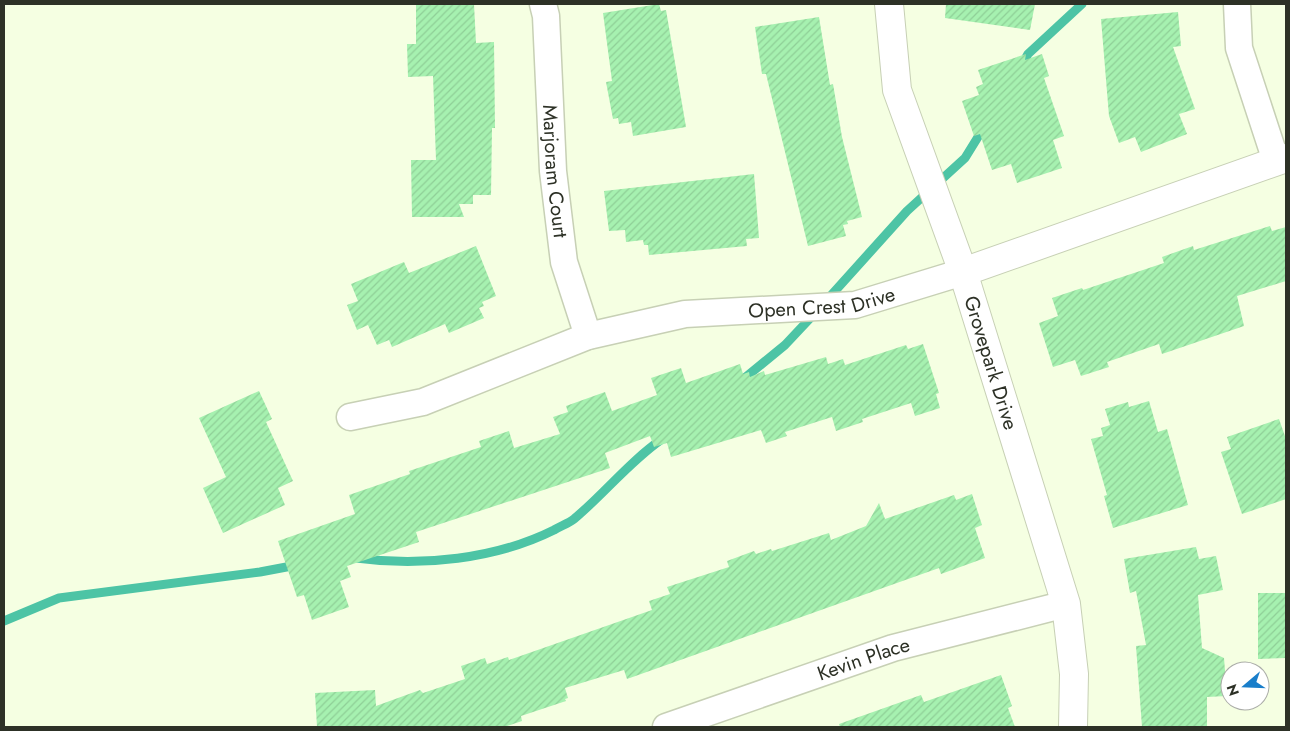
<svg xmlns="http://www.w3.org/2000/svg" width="1290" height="731" viewBox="0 0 1290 731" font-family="Jost,sans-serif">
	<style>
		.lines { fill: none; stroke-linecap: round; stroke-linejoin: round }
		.stream { stroke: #4dc4a5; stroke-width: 9 }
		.building { fill: url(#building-hatch) }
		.minor-casing { stroke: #c7d0b5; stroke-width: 29 }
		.tertiary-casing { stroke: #c7d0b5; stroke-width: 30 }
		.minor { stroke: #fff; stroke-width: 26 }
		.tertiary { stroke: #fff; stroke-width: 28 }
		.labels { text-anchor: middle; stroke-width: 4; stroke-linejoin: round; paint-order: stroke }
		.street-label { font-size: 20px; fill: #2d3126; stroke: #fff }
	</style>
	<defs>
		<pattern id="building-hatch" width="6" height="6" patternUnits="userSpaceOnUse" patternTransform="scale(1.25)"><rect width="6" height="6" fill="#a6f1b0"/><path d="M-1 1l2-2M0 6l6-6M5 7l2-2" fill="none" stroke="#8fcf97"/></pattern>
	</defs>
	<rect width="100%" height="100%" fill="#f5ffe2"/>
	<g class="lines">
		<g class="stream">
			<polyline points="1019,70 1028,54 1082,4"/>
			<polyline points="826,301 907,211 965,158 986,124"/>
			<polyline points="741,381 785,345 816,312"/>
			<path d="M356 558C421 567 496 559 554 530 561 526 569 523 574 519 605 493 629 462 662 439"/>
			<polyline points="4,621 59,598 260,572 297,565"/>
		</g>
	</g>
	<g class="building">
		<polygon points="416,4 474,4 476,43 494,42 495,128 492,128 491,195 473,195 473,204 459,204 464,217 412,217 411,160 436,160 433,76 408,77 407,44 416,44"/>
		<polygon points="659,4 661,11 666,10 686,127 633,136 631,122 619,124 618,118 613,119 606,82 612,81 603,13"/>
		<polygon points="946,4 1035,4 1030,30 945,18"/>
		<polygon points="1178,12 1181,46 1173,47 1195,109 1179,114 1187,134 1141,152 1135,137 1119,143 1109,116 1101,19"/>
		<polygon points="819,17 830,85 833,84 842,137 862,217 847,221 848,224 843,225 846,236 808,246 766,74 762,74 755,27"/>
		<polygon points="1026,54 1025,60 1042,54 1049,76 1044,78 1064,136 1053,140 1062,168 1017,183 1011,164 992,170 980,134 974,136 962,101 979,95 976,87 983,84 978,70"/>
		<polygon points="754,174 759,238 746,239 747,246 649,255 648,245 644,245 643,240 626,242 625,230 609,231 604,191"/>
		<polygon points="1270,226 1272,231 1286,227 1286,281 1237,296 1244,326 1162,354 1159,344 1107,362 1109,367 1081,376 1075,360 1053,367 1039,323 1058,316 1052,298 1082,288 1083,290 1164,263 1162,257 1193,246 1194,250"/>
		<polygon points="476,246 496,296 482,302 484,306 479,308 484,318 449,333 445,324 392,347 389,340 377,345 368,325 357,330 347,305 358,301 351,284 404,262 409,273"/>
		<polygon points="923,344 939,393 936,394 940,408 915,416 911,403 862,419 863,422 836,431 832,417 785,432 787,436 766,443 761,430 671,457 667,443 654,447 650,436 605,453 610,468 416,532 419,542 347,566 351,577 340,581 349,607 312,620 304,595 297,597 278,541 355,514 349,495 410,474 409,471 481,447 479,441 509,431 514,448 560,434 553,417 568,412 566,406 605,392 612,411 657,395 651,378 681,368 686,383 740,364 743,374 749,372 750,377 764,371 765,375 826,357 828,364 843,359 845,365 906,345 908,349"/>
		<polygon points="259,391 272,419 266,422 293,481 278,488 285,505 223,533 203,488 226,477 199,418"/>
		<polygon points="1149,401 1158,432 1167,429 1188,505 1113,528 1104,496 1107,495 1091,439 1103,436 1101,428 1110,425 1105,409 1128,402 1129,407"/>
		<polygon points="1279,419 1286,439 1286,499 1242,514 1221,452 1231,449 1227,437"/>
		<polygon points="972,494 982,525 975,528 985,558 941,574 939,568 627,679 624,670 565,688 568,698 565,699 566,701 521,716 522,721 504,727 317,727 315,693 375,690 376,706 420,690 423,693 465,679 461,666 485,658 487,664 508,657 509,660 652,610 649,601 670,594 667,587 729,567 727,561 754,551 756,554 771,549 772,551 829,533 831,540 866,526 879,503 885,519 954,495 956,500"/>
		<polygon points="1196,547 1199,559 1216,556 1223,590 1198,595 1202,648 1224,658 1227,696 1207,697 1207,727 1142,727 1136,646 1146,645 1136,591 1130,593 1124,559"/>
		<polygon points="1258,593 1286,593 1286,658 1258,659"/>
		<polygon points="1001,675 1012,706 1008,708 1015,727 840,727 839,724 921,695 924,702"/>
	</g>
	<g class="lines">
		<g class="minor-casing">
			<g id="minor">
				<path id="s1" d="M543 4 546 16 553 171 564 262 588 336"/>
				<polyline points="1237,4 1239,48 1276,161"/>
				<path id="s2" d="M350 417 423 402 588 336 685 314 855 305 963 272"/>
				<path id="s3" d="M666 727 893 648 1066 604"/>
			</g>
		</g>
		<g class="tertiary-casing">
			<g id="tertiary">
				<path id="s4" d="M889 4 897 90 963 272 1066 604 1074 674 1073 727"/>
				<polyline points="963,272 1286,158"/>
			</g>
		</g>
		<use href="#minor" class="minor"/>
		<use href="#tertiary" class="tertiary"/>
	</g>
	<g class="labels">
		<g class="street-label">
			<text dy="7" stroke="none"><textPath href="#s1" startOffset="168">Marjoram Court</textPath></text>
			<text dy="7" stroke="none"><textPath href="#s2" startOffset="489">Open Crest Drive</textPath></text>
			<text dy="7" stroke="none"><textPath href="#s4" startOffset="375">Grovepark Drive</textPath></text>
			<text dy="7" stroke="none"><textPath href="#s3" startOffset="209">Kevin Place</textPath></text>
		</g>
	</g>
	<rect width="1290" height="731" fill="none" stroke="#2d3126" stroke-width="10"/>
	<g transform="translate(1245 686) rotate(251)"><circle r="24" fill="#ffffff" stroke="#abada8"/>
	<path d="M0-4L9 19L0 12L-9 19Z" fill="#197eca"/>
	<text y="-8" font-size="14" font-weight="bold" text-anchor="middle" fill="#2d3126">N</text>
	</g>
</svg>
